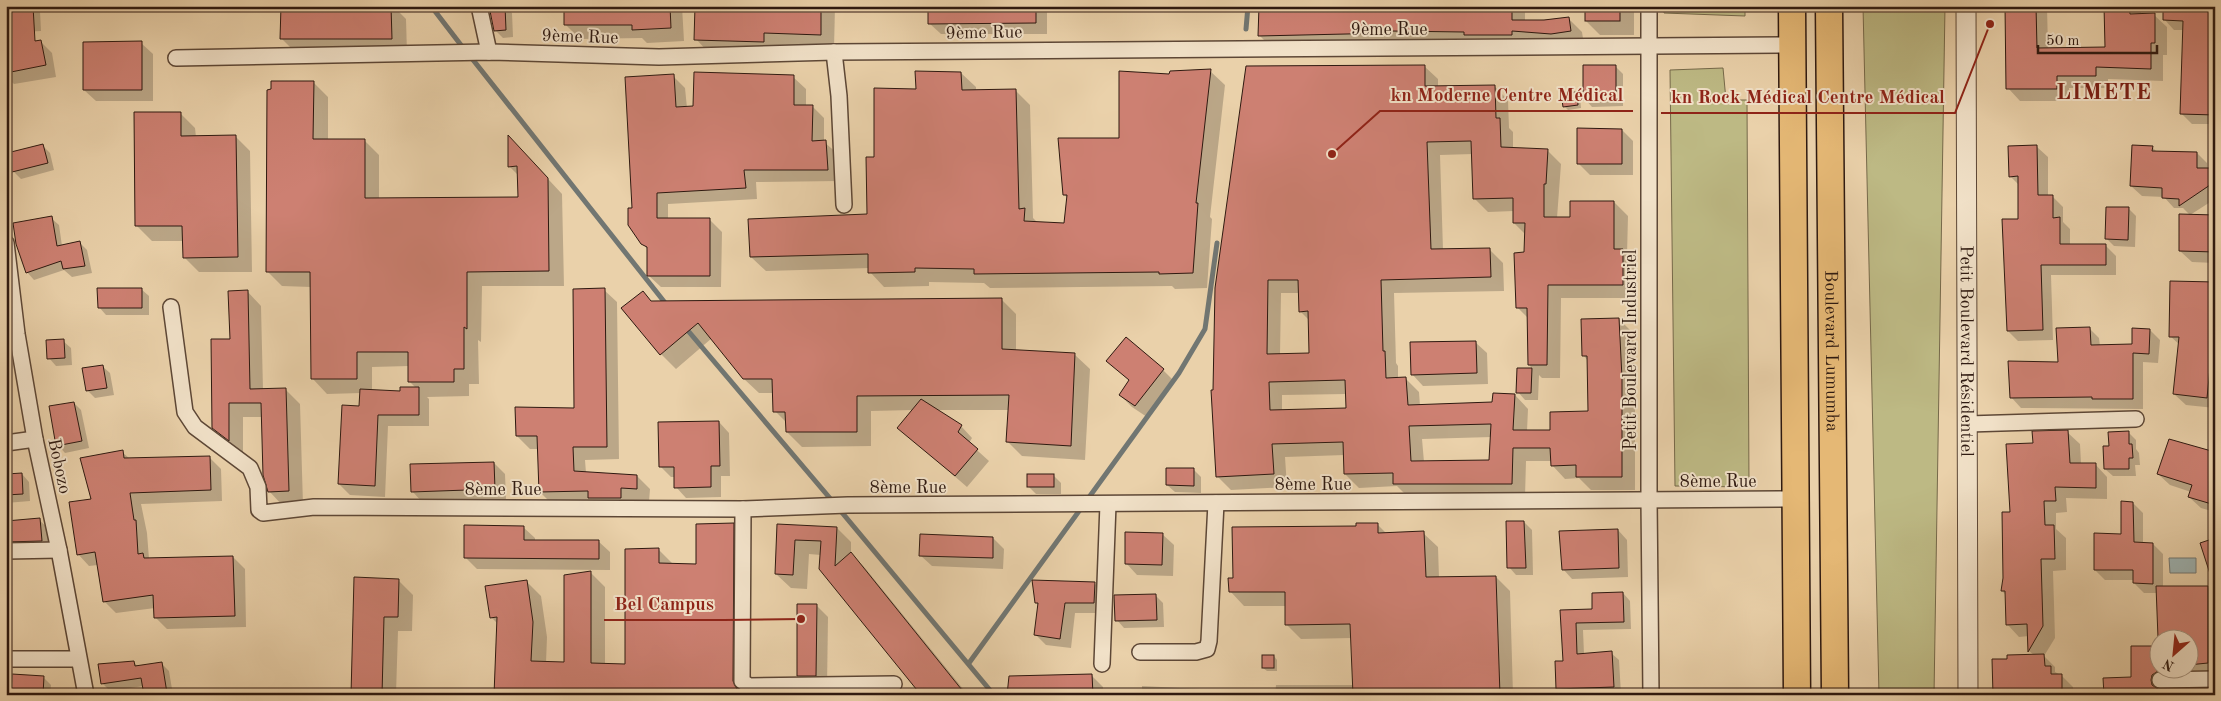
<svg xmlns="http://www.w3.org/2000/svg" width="2221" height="701" viewBox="0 0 2221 701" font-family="'Old Standard TT',serif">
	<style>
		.green { fill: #bdb984; stroke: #76694a }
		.water { fill: #9db4b4; stroke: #717672 }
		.shadow { fill: #0003; fill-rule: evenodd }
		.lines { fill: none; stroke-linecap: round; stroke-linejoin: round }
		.stream { stroke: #717672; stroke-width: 5 }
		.building { fill: #cd8072; stroke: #2e1910; fill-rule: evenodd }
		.minor-casing { stroke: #5d4736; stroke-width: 18 }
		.tertiary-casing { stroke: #5d4736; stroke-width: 21 }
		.trunk-casing { stroke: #2e1910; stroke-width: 29 }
		.minor { stroke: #f1e1c8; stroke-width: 15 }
		.tertiary { stroke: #f1e1c8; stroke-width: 19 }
		.trunk { stroke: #e5b875; stroke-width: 26 }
		.labels { text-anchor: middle; stroke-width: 4; stroke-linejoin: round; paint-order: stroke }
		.street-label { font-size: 18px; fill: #2e1910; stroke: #f1e1c8 }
		.district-label { font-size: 22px; font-weight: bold; letter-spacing: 1px; fill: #7a1f14; stroke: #f1e1c8 }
		.leader { fill: none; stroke: #8f2418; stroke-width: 2 }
		.callout-dot { fill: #8f2418; stroke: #f1e1c8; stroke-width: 2 }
		.callout-label { font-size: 19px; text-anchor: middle; font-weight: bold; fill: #8f2418; stroke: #f1e1c8; stroke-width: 4; stroke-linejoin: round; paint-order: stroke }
	</style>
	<rect width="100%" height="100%" fill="#ead1aa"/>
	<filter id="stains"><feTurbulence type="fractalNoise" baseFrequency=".004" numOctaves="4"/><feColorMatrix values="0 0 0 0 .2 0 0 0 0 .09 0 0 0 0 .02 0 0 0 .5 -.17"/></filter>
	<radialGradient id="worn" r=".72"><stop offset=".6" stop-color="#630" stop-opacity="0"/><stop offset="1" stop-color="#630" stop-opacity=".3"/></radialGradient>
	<g class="green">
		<polygon points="1664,6 1745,6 1745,16 1664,13"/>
		<polygon points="1863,6 1945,6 1934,695 1879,695"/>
		<polygon points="1723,68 1726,100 1747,100 1749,487 1675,486 1670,70"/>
	</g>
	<polygon class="water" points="2169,558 2196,558 2196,573 2170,573"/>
	<g class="shadow">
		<polygon points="6,6 35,6 40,11 41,31 8,33"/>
		<polygon points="156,6 204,6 204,9 162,12"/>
		<polygon points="283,6 393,6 406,19 407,53 297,54 282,39"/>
		<polygon points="505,6 512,13 513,37 503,38 495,30"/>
		<polygon points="565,6 682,6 684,41 647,43 642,38 580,39 566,25"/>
		<polygon points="696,6 835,6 834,49 709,53 696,39"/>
		<polygon points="929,6 1044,6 1047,9 1047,34 941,34 929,23"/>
		<polygon points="1261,6 1525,6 1525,21 1568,18 1582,32 1584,45 1273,49 1259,35"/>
		<polygon points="1586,6 1634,6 1634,35 1600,35 1586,21"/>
		<polygon points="2006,6 2047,6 2048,49 2106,48 2105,7 2097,6 2141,6 2141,15 2154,15 2167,27 2167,55 2163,55 2163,81 2108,79 2108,88 2069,88 2069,101 2020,101 2008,88"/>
		<polygon points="2215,6 2215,124 2192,124 2181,113 2184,30 2174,30 2164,19"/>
		<polygon points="41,42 52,53 56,77 14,84 6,77 6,48"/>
		<polygon points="141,43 153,54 153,101 96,101 84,90"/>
		<path d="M1424 66 1438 79V87L1494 86 1508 100 1509 128 1513 132V149L1547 150 1561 164 1557 218 1571 219 1614 202 1628 216 1627 255 1636 264V298H1561L1560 378H1542L1539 375 1538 400H1525L1518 392V369H1533L1529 365V319L1517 307 1526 254V235L1514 223V211L1488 212 1474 198 1473 154 1440 155 1443 250 1489 249 1503 263 1504 291 1394 293 1396 363 1398 366V379L1405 378 1419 392 1420 406 1493 404 1515 395 1528 409 1527 431H1551L1589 412 1588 361 1584 356 1619 319 1633 333 1635 392V490H1591L1579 478 1565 479 1552 465V461H1526L1525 497H1408L1397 486 1359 488 1345 474V455L1285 457 1287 487 1231 490 1217 476 1214 391 1217 288ZM1281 293H1300V311L1310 321 1311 354 1280 355ZM1347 394V409L1282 411V395ZM1492 437 1491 462H1424L1422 439Z"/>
		<polygon points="1615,66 1623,74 1623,106 1592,107 1585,99"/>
		<polygon points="1210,71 1225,85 1210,217 1212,219 1207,288 1175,289 1172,286 990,288 984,283 929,282 929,286 884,287 870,272 870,268 766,271 751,257 868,216 875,158 917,90 961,73 976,87 976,91 1016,91 1030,105 1033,218 1038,223 1065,224 1068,198 1064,195 1120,139 1171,76"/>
		<polygon points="673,76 685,88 687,108 793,77 806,89 806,106 812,106 824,118 824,142 838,154 839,181 756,182 757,199 668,204 668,219 710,220 722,232 721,287 661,287 648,275 648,250 642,243 634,210"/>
		<path d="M313 82 328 97V140H364L379 155V199L519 198 518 175 509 166 523 152 562 194 564 286H482L481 342 478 340 479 384H469V396L427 397 429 399V426H388L385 497 350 495 339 484 361 408V393L327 394 312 378 311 287 282 286 267 271ZM409 366V381L416 388 401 392 372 391V367Z"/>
		<polygon points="1577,93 1580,97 1581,108 1568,110 1564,106"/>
		<polygon points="180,113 195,128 196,137 235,136 250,151 252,272 199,272 184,257 184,241 152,241 137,226"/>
		<polygon points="1622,130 1633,141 1633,175 1590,175 1578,163"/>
		<polygon points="42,145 50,153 54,170 21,179 13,171"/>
		<polygon points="2037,147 2048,157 2048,196 2052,196 2063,207 2063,222 2070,229 2070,245 2105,245 2116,256 2116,275 2051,275 2053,340 2018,341 2008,331 2019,220 2019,185 2010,176"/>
		<polygon points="2152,147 2157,152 2197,153 2207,163 2207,169 2210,169 2215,174 2215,199 2190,215 2183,208 2174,208 2164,197 2142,196 2131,186"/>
		<polygon points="2128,208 2136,216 2135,247 2114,246 2106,238"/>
		<polygon points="2215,216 2215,263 2192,262 2180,251"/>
		<polygon points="51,218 59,225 62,246 79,242 87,250 92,273 72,277 64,270 34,280 27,272"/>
		<polygon points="2215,283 2215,408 2186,405 2174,394 2180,345 2170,336"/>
		<polygon points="141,289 149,296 149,315 106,315 99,307"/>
		<polygon points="604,290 617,302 619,459 585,460 586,473 637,476 650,489 649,502 633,501 633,510 553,505 540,492 539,449 530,449 517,436 576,409"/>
		<polygon points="247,291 261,306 263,390 286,390 300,404 303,505 283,506 269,491 263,417 243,417 243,453 213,427 231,340"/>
		<polygon points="1001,299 1016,314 1016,351 1075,355 1090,369 1085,460 1022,456 1008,442 1009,410 936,410 961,426 972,438 969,443 989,461 967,487 899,428 913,410 871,411 871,446 802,447 787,432 787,423 775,411 774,393 759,393 743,378 712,338 676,369 661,354 652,302"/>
		<polygon points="2089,328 2099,338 2100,346 2133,345 2150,330 2160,340 2158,363 2143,362 2143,409 2021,408 2011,397 2059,364"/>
		<polygon points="63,341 71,348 72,365 56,366 49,358"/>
		<polygon points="1475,342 1487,353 1488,384 1423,386 1412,374"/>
		<polygon points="1108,361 1163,370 1174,381 1147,417 1132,407 1120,395 1130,381"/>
		<polygon points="102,366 110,373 114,395 95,398 88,391"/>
		<polygon points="74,403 81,410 89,448 65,453 58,445"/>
		<polygon points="719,422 729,433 730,476 721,476 721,497 686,498 676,487 675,477 671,477 660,466"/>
		<polygon points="2067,432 2080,444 2081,464 2095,464 2107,477 2107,499 2066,498 2067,512 2056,513 2056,529 2066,538 2066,570 2053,571 2055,638 2044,656 2055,667 2055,672 2061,675 2073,687 2073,695 1994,695 2009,660 2034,655 2029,651 2029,636 2019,637 2007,624 2006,595 2002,591 2011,513 2034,444"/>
		<polygon points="2128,432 2136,440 2136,449 2139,453 2140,465 2135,465 2136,476 2113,476 2105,469 2110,447"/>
		<polygon points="122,452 130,459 209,457 221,469 222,501 141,504 147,533 149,559 233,557 245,569 246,627 167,629 155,617 155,608 116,613 104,601 98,565 89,566 78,554 93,500"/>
		<polygon points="2215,453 2215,512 2201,508 2189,497 2191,492 2170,485 2158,474"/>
		<polygon points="494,463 505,474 506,500 423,503 412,491"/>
		<polygon points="1194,470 1201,477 1201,493 1175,492 1167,485"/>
		<polygon points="22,474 29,482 30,501 6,503 6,475"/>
		<polygon points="1054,476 1061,483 1061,494 1036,494 1029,487"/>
		<polygon points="2133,503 2143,513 2143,544 2153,544 2163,554 2163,587 2207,587 2215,594 2215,675 2162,678 2161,695 2105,695 2132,678 2132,647 2158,647 2158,668 2188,668 2188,638 2159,638 2158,593 2144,593 2134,583 2134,580 2105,580 2095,570 2122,535"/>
		<polygon points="39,520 47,527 49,548 14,549 7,541"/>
		<polygon points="1524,522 1532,530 1533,575 1516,575 1509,567"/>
		<polygon points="733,524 747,539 747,695 495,695 498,624 491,617 526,581 541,596 547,637 546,663 566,664 590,572 605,587 605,665 626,666 659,550 674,565 698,565"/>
		<polygon points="1377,524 1387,534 1423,533 1438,547 1439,578 1496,577 1510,591 1513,695 1275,695 1276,685 1354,685 1352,638 1301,639 1286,624 1286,606 1244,606 1230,591 1234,579 1357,527"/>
		<polygon points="778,525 837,528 851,542 851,553 865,568 968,695 885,695 894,695 903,690 918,689 821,555 809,554 807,589 791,588 776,574"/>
		<polygon points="523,527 535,538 535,541 598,541 610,552 610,570 477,569 466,558"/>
		<polygon points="1618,530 1627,540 1628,577 1572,579 1563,569"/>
		<polygon points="1162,534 1174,545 1173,576 1137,575 1126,563"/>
		<polygon points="993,538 1004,549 1003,569 932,566 920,555"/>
		<polygon points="398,580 413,595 412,631 398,631 396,694 440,695 353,695"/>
		<polygon points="1094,583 1105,594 1104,613 1075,613 1071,648 1046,645 1036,635 1039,606 1036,603"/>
		<polygon points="1623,593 1630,601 1631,629 1583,630 1584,654 1611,653 1619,660 1621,694 1563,695 1557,688 1564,662 1562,612 1593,610"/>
		<polygon points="1155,595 1163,603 1164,627 1124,628 1117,620"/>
		<polygon points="816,605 828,617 827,687 810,687 798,675"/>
		<polygon points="1274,656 1277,660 1277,671 1267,671 1263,668"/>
		<polygon points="134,662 138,667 162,664 169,671 173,695 145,695 144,686 110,691 102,683"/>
		<polygon points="6,675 43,677 51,685 50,695 6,695"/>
		<polygon points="1091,675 1103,687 1103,695 1008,695"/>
		<polygon points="1142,686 1238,691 1242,695 1142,695"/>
	</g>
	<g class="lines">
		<g class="stream">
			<polyline points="431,6 464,49"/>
			<polyline points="1246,29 1248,6"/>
			<polyline points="470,56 666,304"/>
			<polyline points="684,326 834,503"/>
			<polyline points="839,509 994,695"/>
			<polyline points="969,663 1179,373 1205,329 1217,243"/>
		</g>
	</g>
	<g class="building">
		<polygon points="6,6 33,6 35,41 41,40 46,65 6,73"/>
		<polygon points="281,6 391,6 392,39 280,39"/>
		<polygon points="489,6 505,6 506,30 494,31"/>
		<polygon points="564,6 670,6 671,28 632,30 632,25 564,25"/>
		<polygon points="695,6 821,6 821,35 764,33 764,42 694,40"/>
		<polygon points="928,6 1036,6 1036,23 928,24"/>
		<polygon points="1259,6 1512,6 1512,20 1544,20 1569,17 1571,31 1551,34 1512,31 1512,35 1464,35 1464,32 1390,31 1390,33 1258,36"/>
		<rect x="1585" y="6" width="35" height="15"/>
		<polygon points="2005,6 2036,6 2037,48 2105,47 2104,6 2129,6 2130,14 2155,13 2155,43 2151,43 2151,69 2096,67 2096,76 2057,76 2057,89 2006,89"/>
		<polygon points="2163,6 2215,6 2215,115 2180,114 2183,21 2163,20"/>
		<polygon points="142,41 142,90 83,90 83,42"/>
		<path d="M1425 65V86L1495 85 1496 118H1500L1501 147 1548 149 1546 184H1544V217H1570V201H1614V249H1623V285H1548L1547 365H1528L1527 308H1516L1514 253 1524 252 1525 223H1513V198L1473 199 1471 141 1427 142 1431 249 1490 248 1491 277 1381 280 1383 351H1385L1386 378 1406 377 1408 405 1492 402 1493 393 1515 394 1513 430H1550V412L1588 411 1587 356H1582L1581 319 1619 318 1622 378V477H1576V465L1551 466 1550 448H1513L1512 484H1393V473L1344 474 1343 442 1272 444 1274 474 1216 477 1211 390H1213L1215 288 1246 66ZM1268 280H1298L1299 312 1308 311 1309 353 1267 354ZM1345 380 1346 408 1270 410 1269 382ZM1491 424 1489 460 1411 461 1409 426Z"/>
		<polygon points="1583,65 1616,65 1616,99 1583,100"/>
		<polygon points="1211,69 1196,203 1198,203 1193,273 1159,274 1159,272 974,274 974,269 915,268 915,272 868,273 868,254 750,257 748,219 867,214 866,157 874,157 874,88 916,89 915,71 961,72 962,90 1016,89 1019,209 1025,208 1024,221 1064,223 1067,195 1063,195 1058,138 1119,138 1119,71 1169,74 1170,71"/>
		<polygon points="694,72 794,75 794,105 813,105 812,141 826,140 828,170 744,170 746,188 657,193 657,218 710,218 710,276 647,276 647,247 641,244 628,225 628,208 632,208 625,77 674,74 676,107 693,106"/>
		<polygon points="271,81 314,81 313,139 365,139 365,198 518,197 517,166 508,167 508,135 548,178 549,271 467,272 467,329 464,327 464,369 454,369 454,382 408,382 408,352 357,352 357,379 311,379 310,272 266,272 267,90 271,89"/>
		<polygon points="1577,92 1578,105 1563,107 1561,93"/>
		<polygon points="134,112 181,112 181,136 236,135 238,257 183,258 182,226 135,226"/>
		<polygon points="1577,128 1622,129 1622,164 1577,164"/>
		<polygon points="43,144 48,163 12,172 7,153"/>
		<polygon points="2037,145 2038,195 2053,195 2053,218 2060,217 2060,244 2106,244 2106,265 2041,265 2043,330 2007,331 2002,219 2018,219 2018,176 2009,177 2008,146"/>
		<polygon points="2132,145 2153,146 2152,151 2197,152 2197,168 2211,168 2210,185 2179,206 2179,199 2162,198 2162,188 2130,186"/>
		<polygon points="2106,207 2129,207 2128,240 2105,239"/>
		<polygon points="2179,214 2215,215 2215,252 2179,251"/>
		<polygon points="52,216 57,246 80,241 85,266 63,269 61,261 26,273 16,244 13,223"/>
		<polygon points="2170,281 2215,282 2215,337 2213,337 2207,398 2173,394 2179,337 2169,337"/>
		<polygon points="97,288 142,288 142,308 98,308"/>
		<polygon points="605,288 607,447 573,447 574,471 637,475 637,489 621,488 621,498 588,498 588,491 539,492 537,436 516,436 515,407 574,408 573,289"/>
		<polygon points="248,290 250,389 286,388 289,491 268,492 263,475 261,403 229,403 229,441 212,428 211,339 230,339 228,291"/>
		<polygon points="643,291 651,301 1002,298 1002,349 1075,353 1071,446 1006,442 1009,395 857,396 857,432 786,432 785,412 773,412 772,379 743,379 698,323 660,355 621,308"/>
		<polygon points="2090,327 2091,345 2132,344 2132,328 2150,329 2149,354 2133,353 2133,399 2092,399 2092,397 2010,398 2008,361 2058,362 2056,328"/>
		<polygon points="1126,337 1164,369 1135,406 1119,395 1129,380 1106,361"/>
		<polygon points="64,339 65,358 47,359 46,340"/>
		<polygon points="1476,341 1477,373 1411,375 1410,342"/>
		<polygon points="103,365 107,388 86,391 82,368"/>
		<polygon points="1517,368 1532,368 1531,393 1516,393"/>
		<polygon points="400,387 419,387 419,415 378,415 375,486 338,484 342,405 359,406 360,389 400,391"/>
		<polygon points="921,399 962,425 958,432 978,449 955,476 897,428"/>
		<polygon points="74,402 82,441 56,446 49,406"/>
		<polygon points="719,421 720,466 711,466 711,487 674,488 674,467 659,467 658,422"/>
		<polygon points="2068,430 2070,463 2096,463 2096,488 2055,487 2056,501 2044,501 2045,525 2054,525 2055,559 2041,559 2043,626 2028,652 2027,624 2006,625 2005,591 2001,591 2003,578 2002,512 2010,512 2006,444 2033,443 2032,431"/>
		<polygon points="2129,431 2129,444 2132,444 2133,458 2129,458 2129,469 2104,469 2103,446 2109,446 2108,432"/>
		<polygon points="2169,439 2215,452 2215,505 2188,497 2192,485 2157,474"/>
		<polygon points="123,450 124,458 210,456 211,490 130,493 134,520 136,520 138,554 143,553 144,558 233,556 235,616 154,618 153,595 103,602 95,552 77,555 69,502 91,499 80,458"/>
		<polygon points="494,462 495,489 411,492 410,464"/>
		<polygon points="1166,468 1194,468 1194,486 1166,485"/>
		<polygon points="22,473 23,494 6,495 6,474"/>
		<rect x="1027" y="474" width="27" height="13"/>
		<polygon points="2121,501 2133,502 2134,542 2153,543 2153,584 2133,583 2133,570 2094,570 2094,533 2121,534"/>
		<polygon points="40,518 42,541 6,542 6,521"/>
		<polygon points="1506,521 1524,521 1526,568 1507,568"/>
		<polygon points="734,523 733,681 737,689 737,695 660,692 624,695 494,695 497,617 490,618 485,586 527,580 533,622 531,661 564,662 564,575 591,571 591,663 625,664 625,549 659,548 659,563 696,564 696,524"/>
		<polygon points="1356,523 1378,523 1378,533 1424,531 1426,577 1496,576 1500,695 1353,695 1350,624 1285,625 1285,592 1229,592 1228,578 1233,578 1232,527 1356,526"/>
		<polygon points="777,524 837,527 835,566 851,552 966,695 921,695 819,569 821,541 795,540 793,575 775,574"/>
		<polygon points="464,525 524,526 524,540 599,540 599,559 464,558"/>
		<polygon points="1618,529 1619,568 1562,570 1559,531"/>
		<polygon points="1125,532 1163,533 1162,565 1125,564"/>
		<polygon points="920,534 993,537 993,558 919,556"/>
		<polygon points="2215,538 2215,579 2212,580 2200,543"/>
		<polygon points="354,577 399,579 398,617 384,617 382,695 351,695"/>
		<polygon points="1032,580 1095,582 1094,603 1065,603 1060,639 1034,635 1038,603 1035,603"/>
		<polygon points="2156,586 2208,586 2208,663 2188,665 2188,638 2158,638"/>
		<polygon points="1623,592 1624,622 1576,623 1577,654 1612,651 1614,687 1556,689 1555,661 1563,661 1560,610 1592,609 1592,593"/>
		<polygon points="1156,594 1157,620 1115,621 1114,595"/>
		<polygon points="797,604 817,604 816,676 797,676"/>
		<polygon points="2131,646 2158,646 2158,671 2152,675 2151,680 2152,685 2158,689 2158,692 2135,692 2135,695 2104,695 2103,678 2131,677"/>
		<polygon points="2044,654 2045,666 2051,666 2051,674 2062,674 2062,695 1993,695 1992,659 2007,659 2007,655"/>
		<rect x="1262" y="655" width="12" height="13"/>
		<polygon points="134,661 135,666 162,662 167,693 144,695 141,678 101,684 98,664"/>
		<polygon points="12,674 44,676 43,695 11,695"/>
		<polygon points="1092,674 1093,695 1007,695 1009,676"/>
	</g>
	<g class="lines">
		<g class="minor-casing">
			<g id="minor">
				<polyline points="479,6 489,52"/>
				<polyline points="1649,6 1649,500 1651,695"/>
				<polyline points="834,52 839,96 844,205"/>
				<polyline points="176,58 489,52 659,57 834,52 1792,45"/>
				<polyline points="6,243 17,334 35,439 59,550 86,695"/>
				<polyline points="171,307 185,412 195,427 250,468 258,487 259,510 263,513 314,507 743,509 848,505 1795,499"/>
				<polyline points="1968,424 2136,419"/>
				<polyline points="6,443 35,439"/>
				<polyline points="743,509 742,681 749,686 894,684"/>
				<polyline points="6,551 59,550"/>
				<polyline points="1140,652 1196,652 1207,649 1209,641 1216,503"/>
				<polyline points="6,659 78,659"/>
				<polyline points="1102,664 1108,504"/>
				<polyline points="2160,680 2215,679"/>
			</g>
		</g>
		<g class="tertiary-casing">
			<g id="tertiary">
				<path id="s1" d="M1966 6 1968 695"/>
			</g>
		</g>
		<g class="trunk-casing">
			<g id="trunk">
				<polyline points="1792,6 1797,695"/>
				<path id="s2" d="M1829 6 1835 695"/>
			</g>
		</g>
		<use href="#minor" class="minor"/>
		<use href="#tertiary" class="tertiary"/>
		<use href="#trunk" class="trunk"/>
	</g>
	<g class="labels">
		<g class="street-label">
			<text x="1389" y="35">9ème Rue</text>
			<text transform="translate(984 32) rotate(-1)" y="6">9ème Rue</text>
			<text transform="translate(580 36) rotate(2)" y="6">9ème Rue</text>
			<text transform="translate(1630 350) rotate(-90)" y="6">Petit Boulevard Industriel</text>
			<text dy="6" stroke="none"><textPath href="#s2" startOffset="345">Boulevard Lumumba</textPath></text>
			<text dy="6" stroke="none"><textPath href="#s1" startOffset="345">Petit Boulevard Résidentiel</textPath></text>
			<text transform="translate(60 466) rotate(78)" y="6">Bobozo</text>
			<text x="1718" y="487">8ème Rue</text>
			<text x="1313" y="490">8ème Rue</text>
			<text x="908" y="493">8ème Rue</text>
			<text x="503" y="495">8ème Rue</text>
		</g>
		<g class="district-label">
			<text x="2104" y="99">LIMETE</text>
		</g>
	</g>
	<path class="leader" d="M1332 154L1380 111H1633M1990 24L1955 113H1661M801 619L724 620H604"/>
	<g class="callout-dot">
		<circle cx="1332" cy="154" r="5"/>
		<circle cx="1990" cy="24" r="5"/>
		<circle cx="801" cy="619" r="5"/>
	</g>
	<g class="callout-label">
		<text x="1507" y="101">kn Moderne Centre Médical</text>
		<text x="1808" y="103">kn Rock Médical Centre Médical</text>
		<text x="664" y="610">Bel Campus</text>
	</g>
	<rect width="2221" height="701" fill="none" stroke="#ead1aa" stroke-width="25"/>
	<rect x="8" y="8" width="2206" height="686" fill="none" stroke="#2e1910" stroke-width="2.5"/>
	<rect x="12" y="12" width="2196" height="676" fill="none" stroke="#2e1910"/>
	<g transform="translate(2174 654) rotate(207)"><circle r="24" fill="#f1e1c8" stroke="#a3917e"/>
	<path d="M0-4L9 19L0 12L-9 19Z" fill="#8f2418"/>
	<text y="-8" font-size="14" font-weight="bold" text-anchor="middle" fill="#2e1910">N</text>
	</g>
	<path d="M2038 45v8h119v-8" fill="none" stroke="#2e1910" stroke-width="2.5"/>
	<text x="2046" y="45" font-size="15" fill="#2e1910" stroke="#f1e1c8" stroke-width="4" paint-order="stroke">50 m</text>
	<rect width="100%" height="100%" filter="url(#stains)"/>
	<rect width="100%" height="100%" fill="url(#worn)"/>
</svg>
